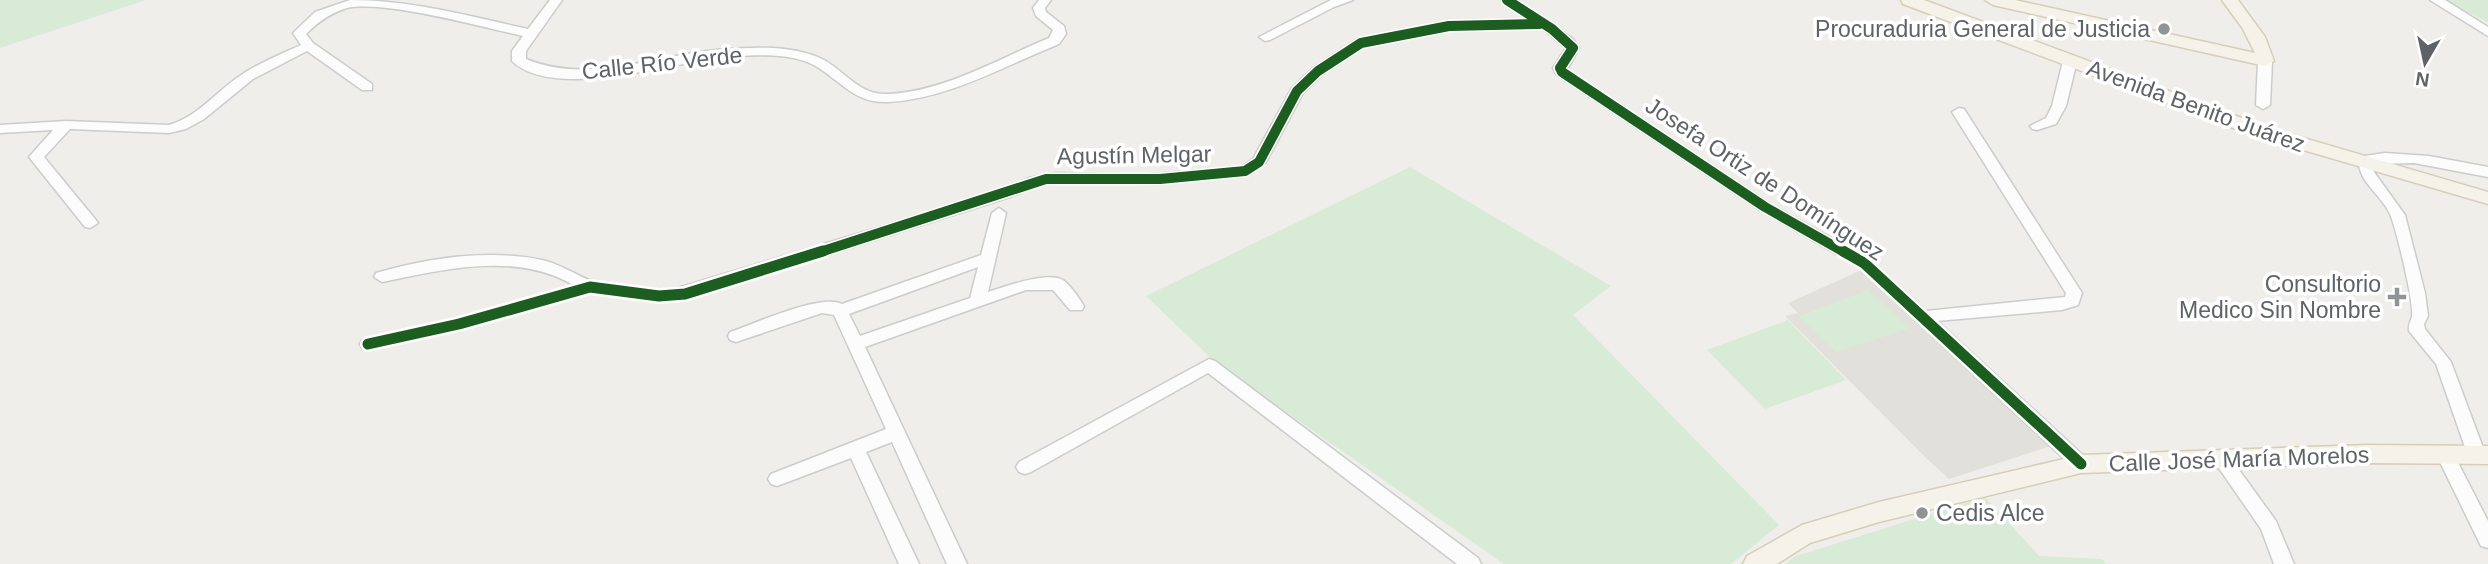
<svg xmlns="http://www.w3.org/2000/svg" width="2488" height="564" viewBox="0 0 2488 564" font-family="Helvetica,sans-serif">
	<style>
		.education { fill: #e2e0da }
		.green { fill: #d8ebd6 }
		.lines { fill: none; stroke-linecap: round; stroke-linejoin: round }
		.minor-casing { stroke: #cbcccc; stroke-width: 3 }
		.major-casing { stroke: #d7ceb8; stroke-width: 3 }
		.minor { fill: #fdfcfc; fill-rule: evenodd }
		.major { fill: #f4f2e9; fill-rule: evenodd }
		.cycleway-far1-casing { stroke: #fff; stroke-width: 13 }
		.cycleway-casing { stroke: #fff; stroke-width: 16 }
		.cycleway-far1 { stroke: #1b5e20; stroke-width: 10 }
		.cycleway { stroke: #1b5e20; stroke-width: 11 }
		.poi-dot { fill: #919496; stroke: #fff; stroke-width: 2.5 }
		.labels { text-anchor: middle; stroke-width: 7; stroke-linejoin: round; paint-order: stroke }
		.poi-label { font-size: 23px; fill: #5f6368; stroke: #fff; text-anchor: end }
		.street-label { font-size: 23px; fill: #5f6368; stroke: #fff }
	</style>
	<rect width="100%" height="100%" fill="#efeeea"/>
	<polygon class="education" points="1864,269 2054,445 1949,479 1926,458 1785,316 1798,313 1788,303"/>
	<g class="green">
		<polygon points="0,0 146,0 0,48"/>
		<polygon points="2444,0 2488,0 2488,22"/>
		<polygon points="1410,167 1611,286 1573,315 1779,525 1731,564 1504,564 1216,363 1146,296"/>
		<polygon points="1868,290 1910,328 1836,352 1799,316"/>
		<polygon points="1788,320 1846,380 1765,409 1707,350"/>
		<polygon points="1985,497 2039,556 2102,559 2106,564 1785,564 1796,556"/>
	</g>
	<g class="lines">
		<g class="minor-casing">
			<g id="minor">
				<path d="M350 0C411 0 469 16 528 29L550 0H562L526 51V59C580 81 632 63 688 54 716 49 744 47 773 48 790 49 809 52 824 60 847 73 860 96 889 94 945 91 998 59 1049 38L1053 30 1036 16 1033 8 1039 0H1051L1045 8 1046 12 1064 26 1066 34 1059 44C1004 66 948 99 888 102 855 104 840 80 814 65 791 53 760 55 736 56 680 59 556 103 512 61V51L523 36C482 27 385 0 347 8 330 13 318 22 306 34L313 43 372 84V90H362L307 51 253 79 204 119 186 129 169 133 70 129 44 157 95 219 98 223 90 228 85 227 29 157 53 130 0 133V125L66 121 169 125C197 117 214 94 237 78 256 64 279 55 301 45L293 33 315 12Z"/>
				<polygon points="1331,0 1353,0 1334,7 1270,40 1265,41 1259,37"/>
				<path d="M1501 0H1515L1573 39 1579 48 1567 70 1770 204 1869 259 1926 311 2065 297 2066 293 1952 112 1959 108 1964 109 2082 293 2078 305 2062 310 1937 321 2087 459 2090 464 2087 469 2081 471 2075 469 1859 267 1760 210 1557 75 1553 68 1566 48 1541 27 1449 30 1365 46 1323 74 1303 93 1266 162 1250 174 1160 184 1056 182 1039 185 1010 197 685 300 659 302 590 293 459 330 368 350 362 348 360 344 362 340 368 338 459 318 575 286C517 251 444 269 382 282L374 277 376 273C428 258 489 249 542 260 560 264 574 274 591 281 605 286 655 291 671 290L1000 191 1029 178 1056 173 1142 175 1241 167 1253 159 1292 88 1313 68 1356 40 1449 22 1530 20Z"/>
				<polygon points="2430,0 2445,0 2488,27 2488,36"/>
				<polygon points="2070,57 2077,61 2066,106 2056,124 2037,130 2032,129 2030,126 2046,118 2052,106 2063,61"/>
				<polygon points="2265,57 2272,61 2270,105 2263,109 2256,105 2258,61"/>
				<path d="M2385 153 2429 156 2488 167V177L2414 163 2373 164 2374 172 2405 215 2425 293 2428 316 2424 324 2425 329 2451 362 2485 453 2482 458 2476 460 2470 458 2467 453 2436 364 2409 331C2408 324 2411 322 2412 316 2414 302 2396 228 2390 214 2382 196 2361 184 2359 164L2365 156Z"/>
				<path d="M999 208 1006 213 988 292C1003 287 1048 271 1063 280 1071 286 1079 298 1084 306L1082 310H1070L1053 290H1026L865 347 967 564H947L892 442 866 452 919 564H899L851 458 777 486 771 484 768 479 771 474 886 429 834 315 822 313 736 342 730 340 728 336 730 332C754 324 821 293 842 304L981 255 992 213ZM978 267 970 298 860 336 849 314Z"/>
				<polygon points="1209,359 1215,361 1478,558 1481,564 1457,564 1208,373 1031,472 1025,474 1019,472 1016,467 1019,462"/>
				<polygon points="2445,447 2451,449 2488,521 2488,548 2481,546 2436,454 2439,449"/>
				<polygon points="2223,454 2229,456 2276,521 2294,564 2274,564 2261,529 2214,461 2217,456"/>
			</g>
		</g>
		<g class="major-casing">
			<g id="major">
				<polygon points="1901,0 1924,0 2266,127 2488,192 2488,204 2252,135 1903,4"/>
				<polygon points="1985,0 2015,0 2255,53 2243,29 2222,0 2238,0 2265,37 2274,61 2265,66 1993,5"/>
				<polygon points="2368,445 2488,446 2488,464 2368,463 2081,473 1879,522 1810,543 1777,564 1743,564 1747,556 1802,525 1879,502 2081,455"/>
			</g>
		</g>
		<use href="#minor" class="minor"/>
		<use href="#major" class="major"/>
		<g class="cycleway-far1-casing">
			<g id="cycleway-far1">
				<polyline points="1507,0 1552,29 1573,48 1560,68 1562,72 1765,207 1846,253"/>
				<polyline points="817,253 1046,179 1160,179 1245,171 1259,162 1297,91 1318,71 1361,43 1449,26 1539,24"/>
			</g>
		</g>
		<g class="cycleway-casing">
			<g id="cycleway">
				<polyline points="1843,251 1864,263 2081,464"/>
				<polyline points="368,344 459,324 590,287 659,296 685,294 823,251"/>
			</g>
		</g>
		<use href="#cycleway-far1" class="cycleway-far1"/>
		<use href="#cycleway" class="cycleway"/>
	</g>
	<g class="poi-dot">
		<circle cx="2164" cy="29" r="7"/>
		<path d="M2393.5 286.5h7v7h7v7h-7v7h-7v-7h-7v-7h7z"/>
		<circle cx="1922" cy="513" r="7"/>
	</g>
	<g class="labels">
		<g class="poi-label">
			<text x="2150" y="37">Procuraduria General de Justicia</text>
			<text x="2381" y="292">Consultorio<tspan x="2381" dy="26">Medico Sin Nombre</tspan></text>
			<text x="1936" y="521" text-anchor="start">Cedis Alce</text>
		</g>
		<g class="street-label">
			<text transform="translate(662 63) rotate(-6)" y="8">Calle Río Verde</text>
			<text transform="translate(2196 106) rotate(20)" y="8">Avenida Benito Juárez</text>
			<text transform="translate(1134 155) rotate(-1)" y="8">Agustín Melgar</text>
			<text transform="translate(1765 179) rotate(33)" y="8">Josefa Ortiz de Domínguez</text>
			<text transform="translate(2239 459) rotate(-2)" y="8">Calle José María Morelos</text>
		</g>
	</g>
	<g transform="translate(2425 63) rotate(189)" stroke="#ffffff" stroke-width="5" paint-order="stroke">
	<path d="M0-5L12 26L0 18L-12 26Z" fill="#5f6368"/>
	<text y="-10" font-size="19" font-weight="bold" text-anchor="middle" fill="#5f6368">N</text>
	</g>
</svg>
